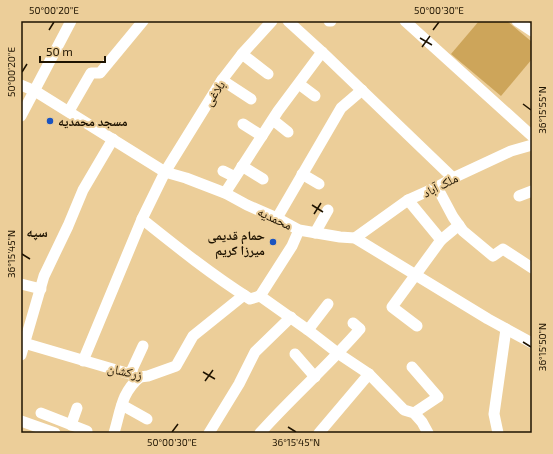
<svg xmlns="http://www.w3.org/2000/svg" width="553" height="454" viewBox="0 0 553 454" font-family="'Exo 2','Noto Naskh Arabic',sans-serif">
	<style>
		.green { fill: #cda55a }
		.lines { fill: none; stroke-linecap: round; stroke-linejoin: round }
		.minor { stroke: #fff; stroke-width: 11 }
		.ticks { fill: none; stroke: #1e1301; stroke-width: 1.5 }
		.poi-dot { fill: #1b54c0; stroke: #ecce99; stroke-width: 1.5 }
		.labels { text-anchor: middle; stroke-width: 4; stroke-linejoin: round; paint-order: stroke }
		.street-label { font-size: 13px; fill: #1e1301; stroke: #ecce99 }
		.poi-label { font-size: 13px; font-weight: bold; fill: #1e1301; stroke: #ecce99; text-anchor: start }
		.neighbourhood-label { font-size: 14px; font-weight: bold; fill: #1e1301; stroke: #ecce99 }
		.neatline { fill: none; stroke: #1e1301; stroke-width: 1.5 }
		.ticks-label { font-size: 10px; text-anchor: middle; fill: #1e1301 }
	</style>
	<rect width="100%" height="100%" fill="#ecce99"/>
	<polygon class="green" points="479,21 507,21 532,42 532,59 501,96 451,54"/>
	<g class="lines">
		<g class="minor">
			<polyline points="288,21 322,52 453,178"/>
			<polyline points="329,21 331,21"/>
			<polyline points="405,21 532,136"/>
			<polyline points="517,21 532,31"/>
			<polyline points="242,54 268,74"/>
			<polyline points="222,80 251,99"/>
			<polyline points="299,84 315,96"/>
			<polyline points="21,85 35,91 165,172 186,178 225,193 247,205 277,218 299,230 340,237 355,238 488,319 532,343"/>
			<polyline points="69,111 91,73 100,73 143,21"/>
			<polyline points="21,116 71,21"/>
			<polyline points="273,120 288,132"/>
			<polyline points="243,124 262,136"/>
			<polyline points="242,166 263,179"/>
			<polyline points="223,171 235,177"/>
			<polyline points="302,174 319,184"/>
			<polyline points="437,187 453,217 463,231 493,256 503,249 532,268"/>
			<polyline points="225,193 278,111 322,52"/>
			<polyline points="519,196 532,191"/>
			<polyline points="408,200 441,240"/>
			<polyline points="277,218 341,108 362,90"/>
			<path d="M142 219C177 247 212 275 250 299L260 296"/>
			<polyline points="315,233 328,210"/>
			<polyline points="355,238 408,200 437,187 453,178 511,151 532,145"/>
			<polyline points="21,284 41,289"/>
			<polyline points="260,296 308,330 339,354 369,374 404,410 414,413 422,422 428,433"/>
			<polyline points="260,296 292,246 299,230"/>
			<polyline points="417,326 392,307 441,240 459,225"/>
			<polyline points="308,330 328,304"/>
			<polyline points="24,343 140,377 148,376 176,366 193,336 244,295"/>
			<polyline points="295,354 315,377"/>
			<polyline points="21,355 44,276 68,226 83,190 113,139"/>
			<polyline points="83,361 142,219 165,172 222,80 242,54 272,21"/>
			<polyline points="412,367 438,397 414,413"/>
			<polyline points="130,374 143,346"/>
			<polyline points="122,405 147,419"/>
			<polyline points="41,413 87,431 86,433"/>
			<polyline points="21,421 55,433"/>
			<polyline points="71,425 77,408"/>
			<path d="M114 433C121 410 121 393 140 377"/>
			<polyline points="209,433 239,384 255,352 291,317"/>
			<path d="M260 433C292 397 328 366 360 329L353 323"/>
			<polyline points="319,433 369,374"/>
			<polyline points="498,433 494,414 506,329"/>
		</g>
	</g>
	<path class="ticks" d="M49 30 54 22M433 30 439 22M420 38 432 45M422 47 430 36M22 72 27 64M523 104 531 110M312 205 323 212M314 214 321 203M22 254 30 259M523 342 531 347M203 372 215 379M205 381 213 370M288 427 296 432M172 432 178 424"/>
	<g class="poi-dot">
		<circle cx="50" cy="121" r="4"/>
		<circle cx="273" cy="242" r="4"/>
	</g>
	<g class="labels">
		<g class="street-label">
			<text transform="translate(214 93) rotate(-56)" y="5">بلاغی</text>
			<text transform="translate(440 185) rotate(-27)" y="5">ملک آباد</text>
			<text transform="translate(275 218) rotate(25)" y="5">محمدیه</text>
			<text transform="translate(125 371) rotate(12)" y="5">زرکشان</text>
		</g>
		<g class="poi-label">
			<text x="58" y="126">مسجد محمدیه</text>
			<text x="265" y="240" text-anchor="end">حمام قدیمی<tspan x="265" dy="15">میرزا کریم</tspan></text>
		</g>
		<g class="neighbourhood-label">
			<text x="37" y="237">سپه</text>
		</g>
	</g>
	<rect width="553" height="454" fill="none" stroke="#ecce99" stroke-width="44"/>
	<path d="M40 56v6h65v-6" fill="none" stroke="#1e1301" stroke-width="2"/>
	<text x="46" y="56" font-size="12" fill="#1e1301" stroke="#ecce99" stroke-width="3" paint-order="stroke">50 m</text>
	<rect x="22" y="22" width="509" height="410" class="neatline"/>
	<g class="ticks-label">
		<text x="54" y="14">50°00'20"E</text>
		<text x="439" y="14">50°00'30"E</text>
		<text transform="translate(11 72) rotate(-90)" y="4">50°00'20"E</text>
		<text transform="translate(542 110) rotate(-90)" y="4">36°15'55"N</text>
		<text transform="translate(11 254) rotate(-90)" y="4">36°15'45"N</text>
		<text transform="translate(542 347) rotate(-90)" y="4">36°15'50"N</text>
		<text x="172" y="446">50°00'30"E</text>
		<text x="296" y="446">36°15'45"N</text>
	</g>
</svg>
